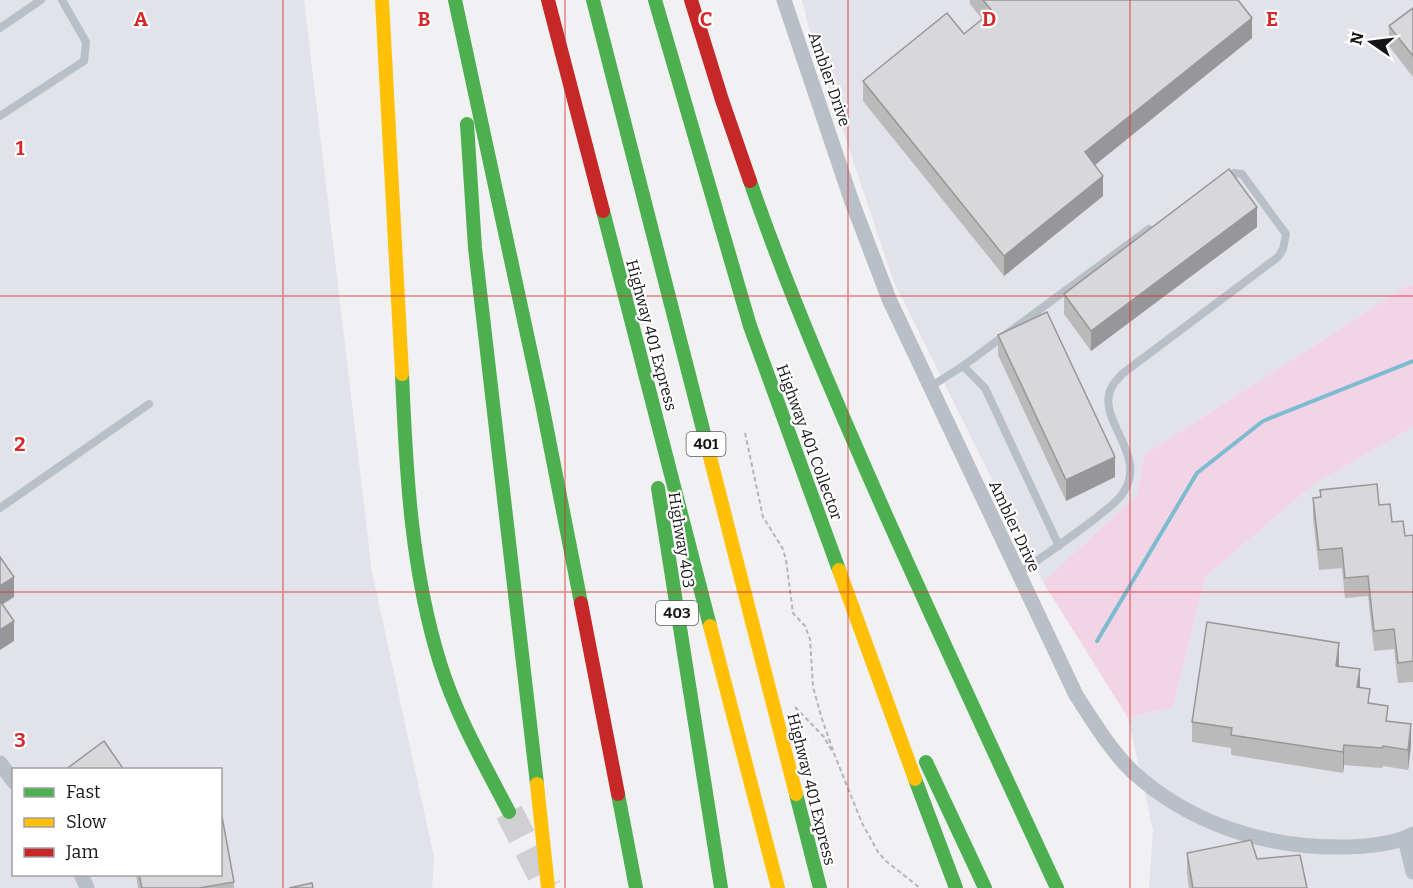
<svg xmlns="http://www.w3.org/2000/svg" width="1413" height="888" viewBox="0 0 1413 888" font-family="Bitter,serif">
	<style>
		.built { fill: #e1e2ea; fill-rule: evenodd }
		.green { fill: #f3d4e6 }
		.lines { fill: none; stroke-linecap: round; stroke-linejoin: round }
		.stream { stroke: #7cbcd0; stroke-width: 4 }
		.highway-tunnel { stroke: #d0d0d3; stroke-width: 28; stroke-dasharray: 28 14; stroke-linecap: butt }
		.path { stroke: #b2b6bc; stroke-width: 2; stroke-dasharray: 4.5 3; stroke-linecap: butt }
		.lane { stroke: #b8bfc6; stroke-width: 8 }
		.street { stroke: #b8bfc6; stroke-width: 15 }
		.fast { stroke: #4caf50; stroke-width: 14 }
		.slow { stroke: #ffc107; stroke-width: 14 }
		.jam { stroke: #c62828; stroke-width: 14 }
		.wall { fill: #bababb }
		.shaded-wall { fill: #979799 }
		.building { fill: #d8d8da; stroke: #979799; stroke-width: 1.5 }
		.grid { fill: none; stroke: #d62828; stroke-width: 1.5; stroke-opacity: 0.55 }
		.labels { text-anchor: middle; stroke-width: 4.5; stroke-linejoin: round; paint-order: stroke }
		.shield { fill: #fff; stroke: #5b5b5d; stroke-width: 1.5 }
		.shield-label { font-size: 15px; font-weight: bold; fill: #151517 }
		.street-label { font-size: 16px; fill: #151517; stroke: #fff }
		.grid-label { font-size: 20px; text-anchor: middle; font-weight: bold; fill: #d62828; stroke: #fff; stroke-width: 4.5; stroke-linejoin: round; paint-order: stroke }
	</style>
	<rect width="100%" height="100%" fill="#f1f1f4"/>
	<g class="built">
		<path d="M0 0H304L372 572 434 857 432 888H0ZM14 770H220V874H14Z"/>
		<polygon points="802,0 1413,0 1413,285 1407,286 1144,455 1137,495 1043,582 893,280 809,29"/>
		<polygon points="1413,427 1413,888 1149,888 1153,830 1128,718 1173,707 1205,577 1314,484"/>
	</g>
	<polygon class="green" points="1413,285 1413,427 1314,484 1205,577 1173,707 1128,718 1043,582 1137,495 1144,455 1407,286"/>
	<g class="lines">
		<polyline class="stream" points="1097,641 1197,473 1263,421 1413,361"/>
		<polyline class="highway-tunnel" points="509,812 548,888"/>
		<g class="path">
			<polyline points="745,433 763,517 783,549 786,560 793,613 805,626 810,639 813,687 822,719 835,756 862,823 878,852 886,861 920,888"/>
			<polyline points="795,707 824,737 832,751"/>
		</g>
		<g class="lane">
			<polyline points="0,28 41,0"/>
			<polyline points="0,116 84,61 86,42 62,0"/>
			<polyline points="963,366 985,388 1059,546"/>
			<polyline points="930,387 963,366 1149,229"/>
			<polyline points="0,508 149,404"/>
			<path d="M1018 574C1044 556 1071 537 1096 518 1105 510 1117 503 1123 493 1150 454 1092 418 1113 385 1115 381 1119 378 1122 374L1278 257 1283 249 1286 234 1242 174 1234 173 1223 178"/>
		</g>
		<g class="street">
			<path d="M784 0 852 202 889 299 1076 695C1093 721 1110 750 1133 772 1189 823 1263 847 1338 847 1359 847 1395 845 1413 834"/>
			<polyline points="0,763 14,782"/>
			<polyline points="1405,839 1413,872"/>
			<polyline points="81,874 87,888"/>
		</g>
		<g class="fast">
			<polyline points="455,0 542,404 581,603"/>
			<polyline points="593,0 709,453"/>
			<polyline points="655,0 750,326 839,570"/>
			<polyline points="467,124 475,248 537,784"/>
			<path d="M750 181C789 294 837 404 885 513 941 638 999 763 1057 888"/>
			<polyline points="603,211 710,626"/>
			<path d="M402 374C406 471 411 570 440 663 456 715 484 764 509 812"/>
			<polyline points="658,488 721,888"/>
			<polyline points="926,762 985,888"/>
			<polyline points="915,779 956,888"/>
			<polyline points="618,794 636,888"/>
			<polyline points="796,794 820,888"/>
		</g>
		<g class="slow">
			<polyline points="382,0 402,374"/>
			<polyline points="709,453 796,794"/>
			<polyline points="839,570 915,779"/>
			<polyline points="710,626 778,888"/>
			<polyline points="537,784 548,888"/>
		</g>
		<g class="jam">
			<polyline points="548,0 603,211"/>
			<polyline points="691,0 722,100 750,181"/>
			<polyline points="581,603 618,794"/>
		</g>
	</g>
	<g class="wall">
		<polygon points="970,0 1238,0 1252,38 1095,165 1103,196 1004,276 863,101 863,81 964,34 982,19 970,4"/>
		<polygon points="1413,8 1413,77 1389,46 1389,26"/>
		<polygon points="1257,227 1091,351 1064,314 1064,294"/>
		<polygon points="998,335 1115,477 1066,501 998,355"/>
		<polygon points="1320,490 1379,505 1392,522 1405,536 1413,535 1413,682 1398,683 1394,649 1374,651 1368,596 1345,598 1342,568 1319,570 1313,518 1313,498 1320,497"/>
		<polygon points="1339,663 1339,666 1360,687 1370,703 1411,745 1408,770 1383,766 1382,768 1344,765 1343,773 1231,755 1231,748 1192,742 1192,722"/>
		<polygon points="1187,853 1257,859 1307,888 1189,888 1187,873"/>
		<polygon points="136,874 220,874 234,882 234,888 138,888"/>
	</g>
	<g class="shaded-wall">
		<polygon points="1252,18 1252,38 1085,173 1085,152"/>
		<polygon points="1103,176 1103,196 1004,276 1004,256"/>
		<polygon points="1257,207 1257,227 1091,351 1091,331"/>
		<polygon points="1115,457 1115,477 1066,501 1066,480"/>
		<polygon points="14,577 14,597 0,606 0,586"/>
		<polygon points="14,621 14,641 0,650 0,630"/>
		<polygon points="1339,643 1339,663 1336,686 1336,666"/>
		<polygon points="1360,669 1360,690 1357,687"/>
		<polygon points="1411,724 1411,745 1408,770 1408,750"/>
		<polygon points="1344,745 1344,765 1343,773 1343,752"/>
	</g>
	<g class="building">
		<polygon points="983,0 1238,0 1252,18 1085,152 1103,176 1004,256 863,81 947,13 964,34 992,11"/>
		<polygon points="1413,8 1413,56 1389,26"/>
		<polygon points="1229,169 1257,207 1091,331 1064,294"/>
		<polygon points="1047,312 1115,457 1066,480 998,335"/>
		<polygon points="1377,484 1379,505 1390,504 1392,522 1403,521 1405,536 1413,535 1413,661 1398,663 1394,629 1374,631 1368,576 1345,578 1342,548 1319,550 1313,498 1321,497 1320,490"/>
		<polygon points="0,557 14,577 0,586"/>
		<polygon points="0,601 14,621 0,630"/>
		<polygon points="1207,622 1339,643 1336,666 1360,669 1357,687 1370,689 1368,703 1388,706 1386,721 1411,724 1408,750 1383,746 1382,748 1344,745 1343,752 1231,735 1232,728 1192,722"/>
		<polygon points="104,741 124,770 65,770"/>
		<polygon points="220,811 221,811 234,882 199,888 142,888 139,874 220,874"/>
		<polygon points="1251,840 1257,859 1300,855 1307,888 1193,888 1187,853"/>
		<polygon points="312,883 313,888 289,888"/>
	</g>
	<path class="grid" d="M283 0V888M565 0V888M848 0V888M1130 0V888M0 296H1413M0 592H1413"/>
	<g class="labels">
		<g class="shield">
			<rect x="686.5" y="432" width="39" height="24" rx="4.5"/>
			<rect x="656" y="601" width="42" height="24" rx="4.5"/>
		</g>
		<g class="shield-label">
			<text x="706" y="449">401</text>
			<text x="677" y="618">403</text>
		</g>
		<g class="street-label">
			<text transform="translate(830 79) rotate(71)" y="6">Ambler Drive</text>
			<text transform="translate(652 335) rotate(75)" y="6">Highway 401 Express</text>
			<text transform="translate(810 442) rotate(70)" y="6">Highway 401 Collector</text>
			<text transform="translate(1015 526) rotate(65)" y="6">Ambler Drive</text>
			<text transform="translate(682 540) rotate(81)" y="6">Highway 403</text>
			<text transform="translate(812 789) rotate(76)" y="6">Highway 401 Express</text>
		</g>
	</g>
	<g class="grid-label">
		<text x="141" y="26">A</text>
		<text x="424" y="26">B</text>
		<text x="706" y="26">C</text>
		<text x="989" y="26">D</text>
		<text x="1272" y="26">E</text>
		<text x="20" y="155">1</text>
		<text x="20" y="451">2</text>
		<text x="20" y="747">3</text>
	</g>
	<rect x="12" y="768" width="210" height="108" fill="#ffffff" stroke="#a1a1a2" stroke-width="1.5"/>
	<rect x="24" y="788" width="30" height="9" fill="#4caf50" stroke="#a1a1a2" stroke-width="1.5"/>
	<text x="66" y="798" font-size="18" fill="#151517">Fast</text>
	<rect x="24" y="818" width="30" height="9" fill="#ffc107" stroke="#a1a1a2" stroke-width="1.5"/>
	<text x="66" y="828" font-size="18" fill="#151517">Slow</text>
	<rect x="24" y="848" width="30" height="9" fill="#c62828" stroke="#a1a1a2" stroke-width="1.5"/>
	<text x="66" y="858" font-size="18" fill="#151517">Jam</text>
	<g transform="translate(1371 42) rotate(284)" stroke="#ffffff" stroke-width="4.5" paint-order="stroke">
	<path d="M0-4.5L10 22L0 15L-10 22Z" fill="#151517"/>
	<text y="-9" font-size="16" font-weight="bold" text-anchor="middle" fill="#151517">N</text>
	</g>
</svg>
